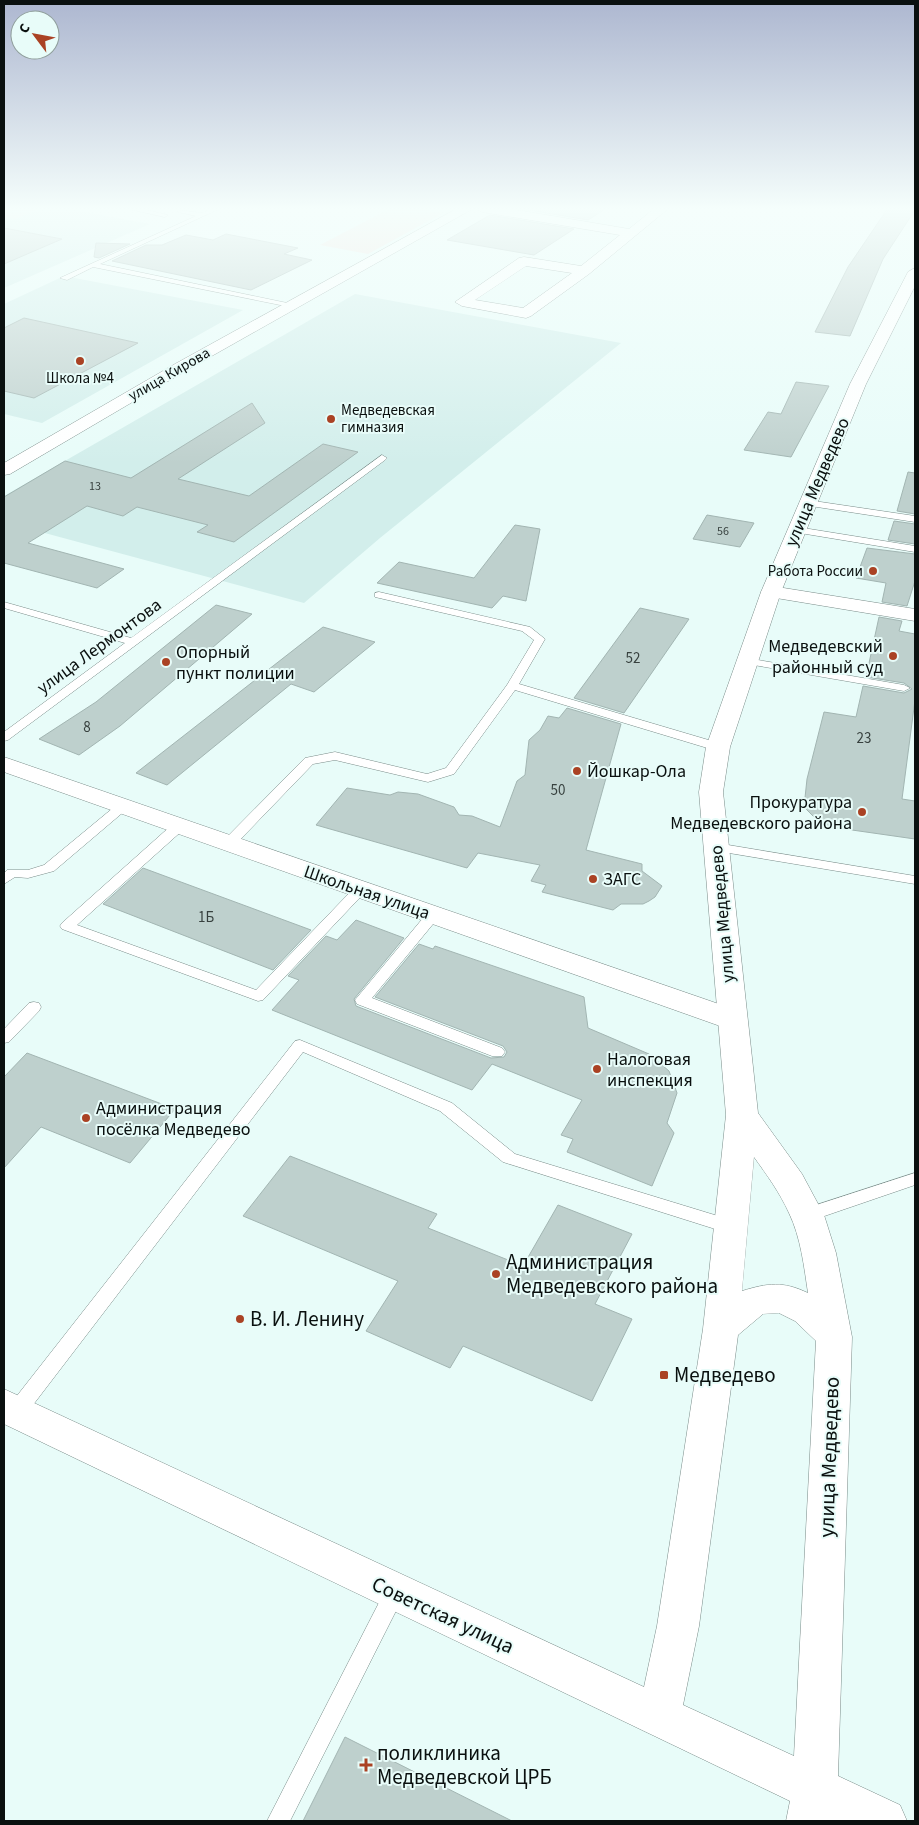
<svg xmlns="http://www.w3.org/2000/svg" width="919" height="1825" viewBox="0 0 919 1825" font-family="'Source Sans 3',sans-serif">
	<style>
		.built { fill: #d2eeeb }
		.green { fill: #f3e1db }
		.building { fill: #bed0cd; stroke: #a2b5b2 }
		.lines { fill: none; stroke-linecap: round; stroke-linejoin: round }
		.lane-casing { stroke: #7a8c89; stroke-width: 1 }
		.street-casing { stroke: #7a8c89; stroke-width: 1 }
		.secondary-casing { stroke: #7a8c89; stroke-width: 1 }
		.lane { fill: #fff; fill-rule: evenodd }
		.street { fill: #fff; fill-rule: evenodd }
		.secondary { fill: #fff; fill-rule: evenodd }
		.poi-dot { fill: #aa4224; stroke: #e8fcf9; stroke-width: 2 }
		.labels { text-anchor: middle; stroke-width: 4; stroke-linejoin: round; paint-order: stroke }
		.far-number-label { font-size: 12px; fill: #37403e }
		.far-street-label { font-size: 15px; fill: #0a100f; stroke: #e8fcf9 }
		.far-poi-label { font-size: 15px; fill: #0a100f; stroke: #e8fcf9 }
		.number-label { font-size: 15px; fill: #37403e }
		.street-label { font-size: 18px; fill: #0a100f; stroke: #e8fcf9 }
		.poi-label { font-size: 18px; fill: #0a100f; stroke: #e8fcf9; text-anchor: start }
		.near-poi-label { font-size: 21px; fill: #0a100f; stroke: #e8fcf9; text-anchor: start }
		.near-street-label { font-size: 21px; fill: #0a100f; stroke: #e8fcf9 }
	</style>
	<rect width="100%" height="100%" fill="#e8fcf9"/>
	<g class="built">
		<polygon points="4,208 64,208 150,224 4,288"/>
		<polygon points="64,276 243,310 42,423 4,414 4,304"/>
		<polygon points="355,294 621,343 380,538 304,603 4,522 4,496"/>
	</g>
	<g class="green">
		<polygon points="4,208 43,208 15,219 4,217"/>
		<polygon points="391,208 415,208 443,213 368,254 320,245"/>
	</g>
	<g class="building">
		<polygon points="517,208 607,208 588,220"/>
		<polygon points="888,208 915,210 883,259 850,336 815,332 848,267"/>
		<polygon points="490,215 574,229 534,255 447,240"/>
		<polygon points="4,228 62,239 4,264"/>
		<polygon points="226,234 298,248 284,254 312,260 251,290 112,261 146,245 162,245 186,235 213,240"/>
		<polygon points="96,243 130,244 99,258 94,257"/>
		<polygon points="24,318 138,343 34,398 4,391 4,328"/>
		<polygon points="796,382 829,386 791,457 744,450 768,412 781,414"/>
		<polygon points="252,403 265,423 178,479 249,496 323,444 358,452 234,542 197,532 208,525 137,507 123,516 87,506 28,543 124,569 97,588 4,563 4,497 65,461 131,478"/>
		<polygon points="908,472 915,473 915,514 897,511"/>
		<polygon points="707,515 754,523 740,547 693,539"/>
		<polygon points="894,521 915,524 915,544 888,540"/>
		<polygon points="515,525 540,529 526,601 503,596 492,608 377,583 399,562 474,578"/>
		<polygon points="867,548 915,554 915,581 907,606 882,602 886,583 856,578"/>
		<polygon points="216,605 252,614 120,726 79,755 39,739 96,702"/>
		<polygon points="640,608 689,619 624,713 574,698"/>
		<polygon points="879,617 902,621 899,631 915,634 915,700 902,799 915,801 915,839 831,827 815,818 804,807 807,779 824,712 856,717 863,686 904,693 912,689 904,683 866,677"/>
		<polygon points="323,627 375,642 314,692 291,684 167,785 136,773"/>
		<polygon points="567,708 621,724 586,850 642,864 642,871 662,886 655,897 649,901 643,904 621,904 613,910 542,892 546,885 531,881 540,865 478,853 467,868 316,825 347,788 390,795 398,792 418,794 454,807 459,815 472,816 500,827 517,781 525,775 529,740 540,730 548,716 559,718"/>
		<polygon points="143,868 311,930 273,970 103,904"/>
		<polygon points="356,920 404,938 354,999 356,1006 491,1058 504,1057 507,1052 503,1046 375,997 419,944 433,949 435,946 584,997 588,1028 649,1054 669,1071 677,1093 667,1123 674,1133 652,1186 567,1152 573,1139 561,1135 582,1100 492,1064 472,1090 272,1010 299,980 288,976 326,936 337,940"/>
		<polygon points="27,1053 175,1109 130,1163 41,1127 4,1168 4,1077"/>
		<polygon points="290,1156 437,1214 428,1228 523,1266 558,1205 632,1234 595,1304 632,1319 592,1401 463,1346 450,1368 366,1331 398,1281 243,1216"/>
		<polygon points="345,1737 512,1821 303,1821"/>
	</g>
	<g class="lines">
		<g class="lane-casing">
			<g id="lane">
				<polygon points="125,208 138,208 168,215 165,217"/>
				<polygon points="213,208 221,208 100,264 292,304 296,306 295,308 93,267 67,280 60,278 196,216 178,212 178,210 202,213"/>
				<polygon points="382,455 387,458 385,460 8,740 4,741 4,732 125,643 4,608 4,602 131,638"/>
				<polygon points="807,500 915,516 915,522 804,505 804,501"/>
				<polygon points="797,527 915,546 915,552 794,532 794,528"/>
				<polygon points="379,592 530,627 545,639 519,684 722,744 724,747 718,751 714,750 515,690 454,774 428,782 335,760 313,764 234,846 224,846 222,843 224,840 305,758 335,752 427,774 446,768 507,685 534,640 522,631 375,597 375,593"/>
				<polygon points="746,658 904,685 910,688 904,691 742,663 740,661"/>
				<polygon points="123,802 129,806 127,809 54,871 28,878 15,877 4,884 4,873 7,870 28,870 44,865 119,803"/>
				<polygon points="179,822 184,823 185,826 184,829 77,925 256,990 356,886 366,886 368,889 263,1000 258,1001 62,929 60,926 62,923 174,823"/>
				<polygon points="716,843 915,876 915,884 711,850 709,847"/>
				<polygon points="433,911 438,912 440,915 438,918 372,998 502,1048 505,1052 502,1056 492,1056 357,1004 355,1000 428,912"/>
				<polygon points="34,1002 39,1003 41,1007 39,1011 9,1042 4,1043 4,1029 29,1003"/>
				<polygon points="300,1040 452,1103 515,1154 731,1220 737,1222 740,1227 737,1232 731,1234 503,1162 440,1111 303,1052 23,1418 16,1420 9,1418 7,1412 9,1406 295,1041"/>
				<polygon points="915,1173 915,1185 807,1222 801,1220 799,1215 801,1210"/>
				<polygon points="395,1582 402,1585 405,1592 402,1599 290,1821 267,1821 388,1585"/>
			</g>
		</g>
		<g class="street-casing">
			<g id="street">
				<polygon points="458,208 474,208 187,370 10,474 4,475 4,463 175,364"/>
				<path d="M476 208H505L629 229 655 208H669L589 274 531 316 526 318 462 306 455 302 519 258 524 257 581 266 620 235 482 212ZM526 266 572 273 523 308 475 300Z"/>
				<polygon points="771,586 915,609 915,621 764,596 761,592 764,588"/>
				<polygon points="4,757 742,1012 746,1019 742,1026 731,1029 720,1026 4,772"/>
			</g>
		</g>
		<g class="secondary-casing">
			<path id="secondary" d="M915 268V286L866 384 781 592 730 747 723 792 758 1113 802 1174 824 1215 836 1253 852 1337 838 1776 900 1805 907 1821H786L790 1801 4 1424V1389L644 1687 657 1626 703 1329 726 1115 699 792 706 747 761 592 850 384 908 272ZM754 1157C767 1175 780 1193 789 1213 801 1238 804 1267 808 1293 783 1281 768 1283 742 1291ZM779 1313 795 1321 816 1341 794 1756 683 1705 699 1626 738 1335 763 1314Z"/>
		</g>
		<use href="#lane" class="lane"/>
		<use href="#street" class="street"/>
		<use href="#secondary" class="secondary"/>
	</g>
	<linearGradient id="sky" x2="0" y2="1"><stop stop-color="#adb7d0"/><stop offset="0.45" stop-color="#f5fefc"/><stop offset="1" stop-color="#f5fefc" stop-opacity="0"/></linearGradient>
	<rect width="919" height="464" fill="url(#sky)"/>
	<g class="poi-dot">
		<circle cx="80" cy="361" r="5"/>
		<circle cx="331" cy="419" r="5"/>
		<circle cx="873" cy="571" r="5"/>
		<circle cx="893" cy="656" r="5"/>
		<circle cx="166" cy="662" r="5"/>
		<circle cx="577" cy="771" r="5"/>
		<circle cx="862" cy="812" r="5"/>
		<circle cx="593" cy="879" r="5"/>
		<circle cx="597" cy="1069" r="5"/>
		<circle cx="86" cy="1118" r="5"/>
		<circle cx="496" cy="1274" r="5"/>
		<circle cx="240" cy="1319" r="5"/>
		<rect x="659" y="1370" width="10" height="10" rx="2.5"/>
		<path d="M363.5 1757.5h5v5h5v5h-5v5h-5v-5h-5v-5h5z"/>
	</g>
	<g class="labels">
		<g class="far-number-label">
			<text x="95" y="490">13</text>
			<text x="723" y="535">56</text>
		</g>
		<g class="far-street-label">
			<text transform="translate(169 374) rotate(-30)" y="5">улица Кирова</text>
		</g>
		<g class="far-poi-label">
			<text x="80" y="383">Школа №4</text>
			<text x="341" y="415" text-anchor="start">Медведевская<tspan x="341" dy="17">гимназия</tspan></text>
			<text x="863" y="576" text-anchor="end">Работа России</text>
		</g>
		<g class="number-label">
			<text x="633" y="663">52</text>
			<text x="87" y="732">8</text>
			<text x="864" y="743">23</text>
			<text x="558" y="795">50</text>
			<text x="206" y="922">1Б</text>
		</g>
		<g class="street-label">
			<text transform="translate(817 482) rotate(-67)" y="6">улица Медведево</text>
			<text transform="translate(99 646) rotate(-36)" y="6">улица Лермонтова</text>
			<text transform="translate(367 892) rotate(19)" y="6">Школьная улица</text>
			<text transform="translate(722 914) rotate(-95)" y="6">улица Медведево</text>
		</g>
		<g class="poi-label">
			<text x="883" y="652" text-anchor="end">Медведевский<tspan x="883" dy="21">районный суд</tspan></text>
			<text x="176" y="658">Опорный<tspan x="176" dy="21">пункт полиции</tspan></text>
			<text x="587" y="777">Йошкар-Ола</text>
			<text x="852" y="808" text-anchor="end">Прокуратура<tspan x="852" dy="21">Медведевского района</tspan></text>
			<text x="603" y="885">ЗАГС</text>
			<text x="607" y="1065">Налоговая<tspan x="607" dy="21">инспекция</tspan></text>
			<text x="96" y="1114">Администрация<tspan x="96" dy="21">посёлка Медведево</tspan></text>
		</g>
		<g class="near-poi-label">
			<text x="506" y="1269">Администрация<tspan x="506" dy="24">Медведевского района</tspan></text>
			<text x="250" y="1326">В. И. Ленину</text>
			<text x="674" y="1382">Медведево</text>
			<text x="377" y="1760">поликлиника<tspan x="377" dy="24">Медведевской ЦРБ</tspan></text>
		</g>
		<g class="near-street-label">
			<text transform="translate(829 1457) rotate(-88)" y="7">улица Медведево</text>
			<text transform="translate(443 1615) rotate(25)" y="7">Советская улица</text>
		</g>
	</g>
	<rect width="919" height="1825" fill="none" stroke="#0a100f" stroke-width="10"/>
	<g transform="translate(35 35) rotate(302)"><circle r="24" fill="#e8fcf9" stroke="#8f9e9b"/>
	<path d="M0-4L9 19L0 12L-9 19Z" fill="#aa4224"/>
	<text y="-8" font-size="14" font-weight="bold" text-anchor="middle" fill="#0a100f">С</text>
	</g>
</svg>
